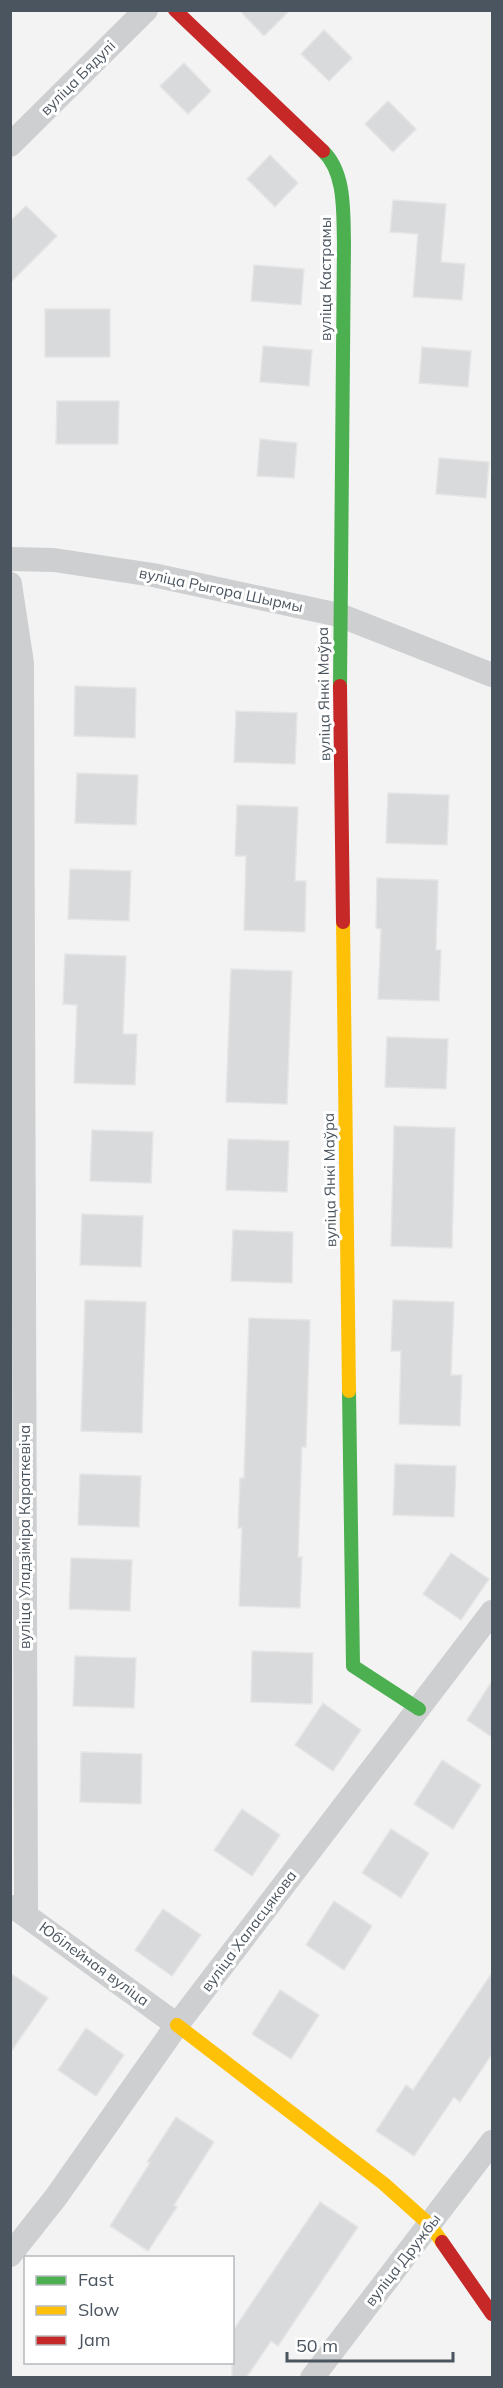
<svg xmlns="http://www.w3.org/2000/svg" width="503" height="2388" viewBox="0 0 503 2388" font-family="Mulish,sans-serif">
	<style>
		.building { fill: #d9dadc; stroke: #e5e5e6; stroke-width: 1.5 }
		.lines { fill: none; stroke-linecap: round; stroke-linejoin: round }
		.street { stroke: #cdcfd1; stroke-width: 24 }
		.fast { stroke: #4caf50; stroke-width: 14 }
		.slow { stroke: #ffc107; stroke-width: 14 }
		.jam { stroke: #c62828; stroke-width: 14 }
		.labels { text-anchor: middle; stroke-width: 6; stroke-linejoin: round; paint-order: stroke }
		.street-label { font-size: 15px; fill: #4b555f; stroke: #fff }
	</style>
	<rect width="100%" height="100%" fill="#f3f3f3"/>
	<g class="building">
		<polygon points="239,10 290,10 264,36"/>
		<polygon points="324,30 352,58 329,81 301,54"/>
		<polygon points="184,63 211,91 188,114 160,86"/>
		<polygon points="388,101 416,129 393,152 365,124"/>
		<polygon points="270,155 298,183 275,207 247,179"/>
		<polygon points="393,200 446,204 441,262 465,264 462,300 413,297 418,234 390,232"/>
		<polygon points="26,206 57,236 10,283 10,221"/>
		<polygon points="254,265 304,269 301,305 251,301"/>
		<rect x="45" y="309" width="65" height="48"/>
		<polygon points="263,346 312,350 309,386 260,382"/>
		<polygon points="422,347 471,351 468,387 419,383"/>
		<polygon points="57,401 119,401 118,444 56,444"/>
		<polygon points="260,439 297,443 294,478 257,476"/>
		<polygon points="439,458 489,462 486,498 436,494"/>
		<polygon points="75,686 136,688 135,738 74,736"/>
		<polygon points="236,711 297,713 295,764 234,762"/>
		<polygon points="77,773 138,775 136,825 75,823"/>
		<polygon points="388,793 449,795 447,845 386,843"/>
		<polygon points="237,805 298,807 295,881 306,881 305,932 244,930 246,856 235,856"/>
		<polygon points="70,869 131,871 129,921 68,919"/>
		<polygon points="377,878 438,880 436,950 441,950 439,1001 378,999 381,929 376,928"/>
		<polygon points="65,954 126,956 123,1034 137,1034 135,1085 74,1083 77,1005 63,1004"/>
		<polygon points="231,969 292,971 287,1104 226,1102"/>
		<polygon points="387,1037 448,1039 446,1089 385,1087"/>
		<polygon points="394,1126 455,1128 452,1248 391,1246"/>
		<polygon points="92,1130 153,1132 151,1183 90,1181"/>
		<polygon points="228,1139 289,1141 287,1192 226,1190"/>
		<polygon points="82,1214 143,1216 141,1267 80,1265"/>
		<polygon points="233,1230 293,1232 292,1283 231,1281"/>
		<polygon points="85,1300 146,1302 142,1433 81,1431"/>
		<polygon points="393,1300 454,1302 451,1375 462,1375 460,1426 399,1424 401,1351 391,1351"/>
		<polygon points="249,1318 310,1320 306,1447 302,1447 298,1557 302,1557 300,1608 239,1606 242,1528 238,1528 240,1478 244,1478"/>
		<polygon points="395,1464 456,1466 454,1517 393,1515"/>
		<polygon points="80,1474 141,1476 139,1527 78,1525"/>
		<polygon points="451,1553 489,1579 461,1620 423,1594"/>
		<polygon points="71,1558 132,1560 130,1611 69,1609"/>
		<polygon points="252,1651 313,1653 312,1704 251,1702"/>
		<polygon points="75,1656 136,1658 134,1708 73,1706"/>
		<polygon points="492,1681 492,1737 467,1720"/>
		<polygon points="323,1703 361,1730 333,1771 295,1745"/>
		<polygon points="81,1752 142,1754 141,1804 80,1802"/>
		<polygon points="442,1760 481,1785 453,1829 414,1804"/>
		<polygon points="242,1809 280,1835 252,1876 214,1850"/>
		<polygon points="391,1829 429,1853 401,1898 362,1873"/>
		<polygon points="334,1901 372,1926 344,1970 306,1945"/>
		<polygon points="163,1909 201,1935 172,1976 135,1950"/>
		<polygon points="10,1973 48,1998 10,2053"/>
		<polygon points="492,1973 492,2054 460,2102 454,2097 414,2156 376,2131 406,2085 413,2090"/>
		<polygon points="280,1990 319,2015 291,2059 252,2034"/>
		<polygon points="86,2028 124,2055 96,2096 58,2070"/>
		<polygon points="176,2117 214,2142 174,2205 177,2207 148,2251 110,2226 150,2163 147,2162"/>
		<polygon points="320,2202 358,2227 278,2346 271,2341 246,2378 232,2378 232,2332"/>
	</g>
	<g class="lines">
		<g class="street">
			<polyline points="10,145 146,10"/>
			<polyline points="10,559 54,560 153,575 339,615 492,675"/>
			<polyline points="10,584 22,663 26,1914"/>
			<polyline points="14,1907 177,2025"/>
			<polyline points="10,2255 56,2197 177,2025 492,1612"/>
			<polyline points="312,2378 492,2142"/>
		</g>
		<g class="fast">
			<path d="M323 151C346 173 343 213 344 242L340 686"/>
			<polyline points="349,1391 353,1666 419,1709"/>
		</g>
		<g class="slow">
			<polyline points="343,922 349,1391"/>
			<polyline points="177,2025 383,2183 430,2225 442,2242"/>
		</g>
		<g class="jam">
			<polyline points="175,10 323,151"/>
			<polyline points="340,686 343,922"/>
			<polyline points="442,2242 492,2314"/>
		</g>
	</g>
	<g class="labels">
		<g class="street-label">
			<text transform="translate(78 78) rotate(-45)" y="5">вуліца Бядулі</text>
			<text transform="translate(326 279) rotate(-90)" y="5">вуліца Кастрамы</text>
			<text transform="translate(221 590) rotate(12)" y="5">вуліца Рыгора Шырмы</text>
			<text transform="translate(324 694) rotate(-91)" y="5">вуліца Янкі Маўра</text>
			<text transform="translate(330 1180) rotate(-91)" y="5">вуліца Янкі Маўра</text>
			<text transform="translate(25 1537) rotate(-90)" y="5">вуліца Уладзіміра Караткевіча</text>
			<text transform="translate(249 1931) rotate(-53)" y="5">вуліца Халасцякова</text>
			<text transform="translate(94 1964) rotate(36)" y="5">Юбілейная вуліца</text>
			<text transform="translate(403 2260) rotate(-52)" y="5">вуліца Дружбы</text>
		</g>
	</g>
	<rect width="503" height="2388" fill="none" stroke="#4b555f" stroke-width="24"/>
	<rect x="24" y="2256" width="210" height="108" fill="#ffffff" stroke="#b7bbbf" stroke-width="1.5"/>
	<rect x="36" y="2276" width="30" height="9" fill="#4caf50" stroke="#b7bbbf" stroke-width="1.5"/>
	<text x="78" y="2286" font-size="18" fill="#4b555f">Fast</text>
	<rect x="36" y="2306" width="30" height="9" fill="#ffc107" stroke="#b7bbbf" stroke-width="1.5"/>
	<text x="78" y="2316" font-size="18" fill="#4b555f">Slow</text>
	<rect x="36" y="2336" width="30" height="9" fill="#c62828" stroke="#b7bbbf" stroke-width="1.5"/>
	<text x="78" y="2346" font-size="18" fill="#4b555f">Jam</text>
	<path d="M287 2352v9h166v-9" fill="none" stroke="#4b555f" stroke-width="3"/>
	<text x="296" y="2352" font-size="18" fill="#4b555f" stroke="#ffffff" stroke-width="4.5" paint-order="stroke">50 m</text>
</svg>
